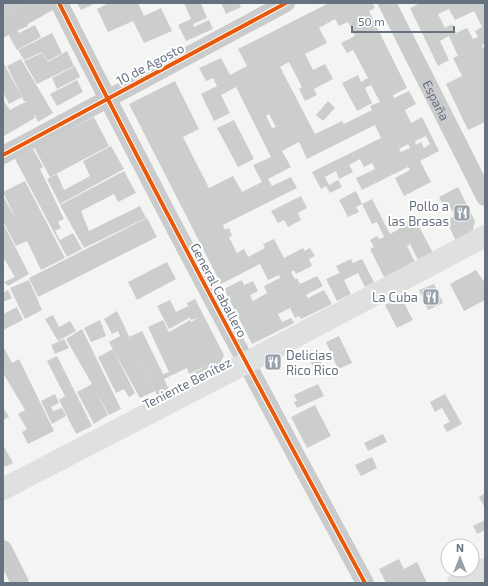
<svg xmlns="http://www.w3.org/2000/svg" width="488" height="586" viewBox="0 0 488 586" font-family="'Exo 2',sans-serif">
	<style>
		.building { fill: #cccece; fill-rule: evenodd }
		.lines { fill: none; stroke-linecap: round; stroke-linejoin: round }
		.minor { stroke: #cacbcd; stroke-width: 18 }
		.major { stroke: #dfe0e0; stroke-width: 22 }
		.cycleway-casing { stroke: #fff; stroke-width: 6 }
		.cycleway { stroke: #e8590c; stroke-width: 4 }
		.labels { text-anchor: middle; stroke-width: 4; stroke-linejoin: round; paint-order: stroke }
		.street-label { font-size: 13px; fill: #677281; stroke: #fff }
		.poi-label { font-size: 13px; fill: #677281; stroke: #fff; text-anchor: end }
	</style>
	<rect width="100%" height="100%" fill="#f4f5f3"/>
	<g class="building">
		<polygon points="3,3 34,3 26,22 28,26 19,30 17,26 3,33 3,8 11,22 3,8"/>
		<polygon points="77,3 96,3 81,10"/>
		<polygon points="109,3 138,3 144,16 161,8 172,31 144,43 133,21 108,32 97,9"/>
		<polygon points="184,3 201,3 207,18 193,24 194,27 209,20 213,29 186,41 178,25 191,19"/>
		<polygon points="221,3 239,3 241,7 226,14"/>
		<path d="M329 3H372L375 8 369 11 407 88 393 95 394 98 409 91 416 104 405 110 411 123 422 117 439 151 420 161 431 182 404 196 395 178 410 170 408 167 362 190 356 178 375 169 372 163 364 167 360 159 349 165 353 172 339 179 336 171 325 177 329 185 338 180 342 187 330 193 326 186 321 189 312 172 381 138 375 125 307 159 299 142 282 151 291 167 268 179 272 186 291 177 297 188 223 225 225 230 229 228 232 236 229 237 237 253 244 249 248 257 265 248 263 244 274 239 284 258 303 248 304 251 310 248 315 256 309 259 312 266 296 274 294 270 291 272 295 279 297 278 300 284 317 276 323 286 306 295 308 298 324 290 332 304 301 319 299 316 295 318 290 308 278 314 282 322 291 318 294 323 252 344 224 289 242 280 244 285 253 281 258 291 250 295 253 301 267 293 264 286 280 278 279 275 268 280 260 264 221 284 129 104 175 81 199 129 183 137 209 188 233 176 242 192 262 182 253 165 271 157 236 87 221 95 230 113 214 121 201 94 217 86 213 78 206 81 199 68 221 58 230 75 247 66 238 49ZM335 19 339 26 348 22 355 36 341 43 347 53 353 50 368 78 361 82 358 75 342 83 357 111 372 103 365 88 371 85 380 102 370 106 372 110 344 124 342 121 315 134 280 67 289 62 302 87 299 89 305 101 317 95 314 89 333 79 325 64 313 70 305 54 327 43 319 28ZM269 114 276 127 272 128 266 116ZM426 136 430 144 424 148 421 142 416 145 415 141ZM408 144 410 148 401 152 399 149Z"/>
		<path d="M420 3H485V43L482 45 485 51V122L468 130 446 84 462 76 453 58 458 56 449 36 440 41 449 60 438 66 410 8ZM449 9 455 20 474 11 482 27 475 31 478 37 473 39 467 28 456 33 452 24 445 28 438 14Z"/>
		<polygon points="35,25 41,37 17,50 7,32 16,27 19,33"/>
		<polygon points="52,33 62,53 48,61 42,52 24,60 18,50"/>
		<polygon points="67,51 74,66 37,84 24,61 42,53 48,62"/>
		<polygon points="21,59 53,113 38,122 34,113 35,118 4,136 3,100 10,110 27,101 24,101 7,66"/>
		<polygon points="3,62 22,97 9,104 3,92"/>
		<polygon points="75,66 80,77 57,89 52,78"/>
		<polygon points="77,80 83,92 57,106 50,94"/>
		<polygon points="328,101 335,108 323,121 316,115"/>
		<polygon points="94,117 109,146 50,177 34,147"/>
		<polygon points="234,120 254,159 238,167 217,128"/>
		<polygon points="111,146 124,169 60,204 47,179 57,174 64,190 90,176 83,161"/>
		<polygon points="33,149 43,167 40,169 64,219 58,222 61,228 55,231 60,240 73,233 82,249 67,257 15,159"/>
		<polygon points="124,171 136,193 118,202 114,194 81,211 89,231 140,206 146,218 84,248 60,205"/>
		<polygon points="25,181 65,258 41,270 27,241 16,246 3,221 3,196 16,219 3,192"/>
		<polygon points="458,187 475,221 472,233 456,241 446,220 455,216 450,207 445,210 439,197"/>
		<polygon points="356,191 362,204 372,199 390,234 399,229 397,226 414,217 433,253 418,260 410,244 407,246 415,262 384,277 370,249 374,247 370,240 377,236 379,239 384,237 377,222 372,224 362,204 356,207 359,212 348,217 339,200"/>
		<polygon points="301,196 307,208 298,213 301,220 288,227 284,220 278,223 271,211"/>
		<polygon points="147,218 157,237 38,297 29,278"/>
		<polygon points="3,223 29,274 8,286 4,282 15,277 3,257"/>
		<polygon points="351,259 353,263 362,259 374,282 365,287 358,273 344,280 351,294 337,301 326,279 340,273 336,266"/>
		<polygon points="167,262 176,279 137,300 128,282"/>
		<polygon points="476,270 485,283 485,300 464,311 450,284"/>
		<polygon points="29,280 42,310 25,319 10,288"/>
		<polygon points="434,284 443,303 428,310 419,290"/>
		<polygon points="8,290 12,298 3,302 3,293"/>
		<polygon points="401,297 413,320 397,328 385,305"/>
		<polygon points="195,299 224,355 220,364 192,378 190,375 209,365 189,374 187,368 164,379 169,390 157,395 129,337 142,331 163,374 169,372 148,327 163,320 169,332 190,320 191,322 198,318 191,320 189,316 189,318 169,329 157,306 170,300 176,312 188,306 187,303"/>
		<polygon points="17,307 23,320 3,330 3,314"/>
		<polygon points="117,311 155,391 140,398 109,342 120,336 118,331 112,334 104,319"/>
		<polygon points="53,315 59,327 70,321 76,331 58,341 45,319"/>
		<polygon points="100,320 106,336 91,342 84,328"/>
		<polygon points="82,329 121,409 109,415 95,390 108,415 94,424 77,392 92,384 66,339"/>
		<polygon points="339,336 352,363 338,369 326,342"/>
		<polygon points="64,339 69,348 55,354 51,345"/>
		<polygon points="3,346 12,363 19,359 54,431 28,444 22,432 27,429 18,414 25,410 3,373"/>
		<polygon points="113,349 135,393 129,397 124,389 116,393 98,357"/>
		<polygon points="316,352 326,372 317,376 308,356"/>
		<polygon points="57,356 92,426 76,434 59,400 65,396 47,361"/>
		<polygon points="318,384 324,396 297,408 294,402 297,401 294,395"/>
		<polygon points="55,394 59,403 51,407 53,411 62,408 66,416 52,424 41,401"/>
		<polygon points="445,394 462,424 447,432 443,425 450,422 442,408 435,412 430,402"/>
		<polygon points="315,405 331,436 307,448 291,417"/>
		<polygon points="3,407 9,417 3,420"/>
		<polygon points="383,434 387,442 368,451 364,443"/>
		<polygon points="3,445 13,463 5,467 3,464"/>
		<polygon points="372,457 377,468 361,476 355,465"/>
		<polygon points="485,493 485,508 479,497"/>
		<polygon points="485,520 485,530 477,534 473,526"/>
		<polygon points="399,559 404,569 417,562 427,583 386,583 379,569"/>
	</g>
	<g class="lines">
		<g class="minor">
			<path d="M59 3C157 198 261 391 365 583"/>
			<path id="s1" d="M387 3 485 197"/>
			<polyline points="3,28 47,3"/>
			<polyline points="3,155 286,3"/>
			<polyline points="3,549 20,583"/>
		</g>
		<g class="major">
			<polyline points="3,489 246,363 485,236"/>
			<polyline points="458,583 485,569"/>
		</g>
		<g class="cycleway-casing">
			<g id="cycleway">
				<path d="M59 3C157 198 261 391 365 583"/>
				<polyline points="3,155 286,3"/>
			</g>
		</g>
		<use href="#cycleway" class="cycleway"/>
	</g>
	<defs>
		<g id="restaurant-square" transform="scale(0.9)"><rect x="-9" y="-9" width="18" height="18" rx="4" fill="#98a0a9" stroke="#fff"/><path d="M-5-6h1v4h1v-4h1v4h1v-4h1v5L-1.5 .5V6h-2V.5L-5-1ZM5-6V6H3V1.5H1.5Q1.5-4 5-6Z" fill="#fff"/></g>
	</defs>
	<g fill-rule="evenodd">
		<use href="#restaurant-square" x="462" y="213"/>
		<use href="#restaurant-square" x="431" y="297"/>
		<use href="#restaurant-square" x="273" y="362"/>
	</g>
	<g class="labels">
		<g class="street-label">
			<text transform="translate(150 64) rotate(-28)" y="5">10 de Agosto</text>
			<text dy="5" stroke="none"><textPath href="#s1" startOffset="109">España</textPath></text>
			<text transform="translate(219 290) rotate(62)" y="5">General Caballero</text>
			<text transform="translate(187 383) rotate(-27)" y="5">Teniente Benítez</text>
		</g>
		<g class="poi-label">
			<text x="449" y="211">Pollo a<tspan x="449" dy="15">las Brasas</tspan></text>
			<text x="418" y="302">La Cuba</text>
			<text x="286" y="360" text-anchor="start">Delicias<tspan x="286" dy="15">Rico Rico</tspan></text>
		</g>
	</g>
	<rect width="488" height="586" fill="none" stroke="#677281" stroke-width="8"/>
	<g transform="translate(460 558)"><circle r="19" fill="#ffffff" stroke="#c2c7cd"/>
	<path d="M0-3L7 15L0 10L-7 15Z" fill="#98a0a9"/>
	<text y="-6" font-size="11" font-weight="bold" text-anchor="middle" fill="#677281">N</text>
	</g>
	<path d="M352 26v6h102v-6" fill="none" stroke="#677281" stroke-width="2"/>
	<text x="358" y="26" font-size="12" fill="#677281" stroke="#ffffff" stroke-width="3" paint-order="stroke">50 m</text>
</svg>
